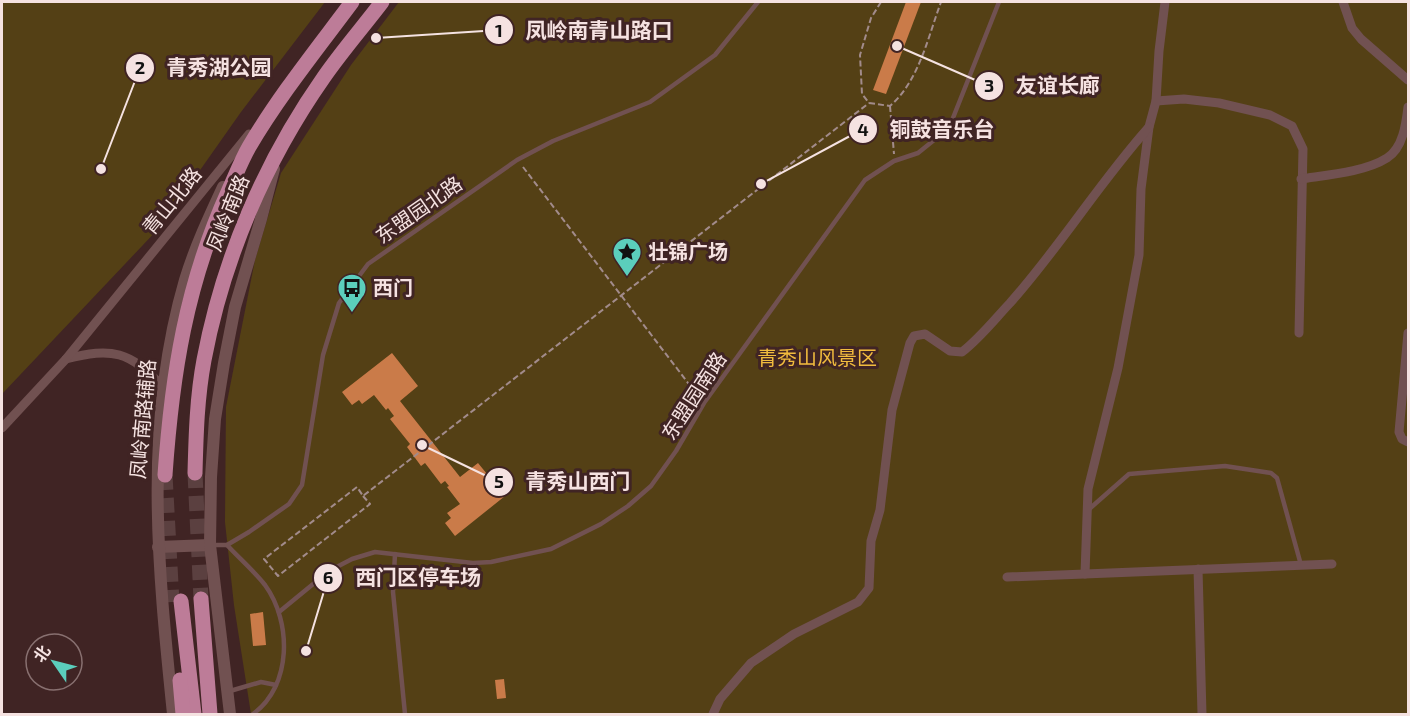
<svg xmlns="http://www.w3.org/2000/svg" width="1410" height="716" viewBox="0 0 1410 716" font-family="'Exo 2','Noto Sans SC',sans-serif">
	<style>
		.park { fill: #544015 }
		.building { fill: #ca7b49 }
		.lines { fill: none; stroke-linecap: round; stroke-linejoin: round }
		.primary-tunnel { stroke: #5b4040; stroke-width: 15; stroke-dasharray: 15 8; stroke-linecap: butt }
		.path { stroke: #a28b8b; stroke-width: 2; stroke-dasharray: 6 3; stroke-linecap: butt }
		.service { stroke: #715151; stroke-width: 4.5 }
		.minor { stroke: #715151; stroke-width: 9 }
		.tertiary { stroke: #715151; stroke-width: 12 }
		.primary { stroke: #bd7c98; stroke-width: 15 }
		.labels { text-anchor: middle; stroke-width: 6; stroke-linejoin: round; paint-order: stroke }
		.street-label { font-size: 20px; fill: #f5e2e1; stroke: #402424 }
		.poi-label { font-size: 20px; font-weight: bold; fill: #f5e2e1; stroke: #402424; text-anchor: start }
		.park-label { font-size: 20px; fill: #f1bb3e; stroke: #402424 }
		.leader { fill: none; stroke: #f5e2e1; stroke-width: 2 }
		.callout-dot { fill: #f5e2e1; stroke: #402424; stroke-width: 2 }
		.mark-label { font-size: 18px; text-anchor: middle; font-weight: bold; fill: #111 }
		.callout-label { font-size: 21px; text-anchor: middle; font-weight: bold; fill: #f5e2e1; stroke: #402424; stroke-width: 6; stroke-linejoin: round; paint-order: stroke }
	</style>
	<rect width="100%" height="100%" fill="#402424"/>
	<g class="park">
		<polygon points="2,2 325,2 241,112 160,227 2,394"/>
		<polygon points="399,2 1408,2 1408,714 251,714 234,605 225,522 226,407 255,260 281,173 351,65"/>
	</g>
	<g class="building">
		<polygon points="906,2 921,2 886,94 873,90"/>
		<polygon points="392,353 418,386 400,401 460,477 478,463 505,496 455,536 445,523 451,518 447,513 460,504 447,487 449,486 445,481 441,484 425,463 421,466 407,447 410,444 390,419 394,416 388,408 386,410 374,395 362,404 359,400 352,405 342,392"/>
		<polygon points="263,612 266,645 253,646 250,614"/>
		<polygon points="504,679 506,698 497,699 495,680"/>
	</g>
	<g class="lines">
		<g class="primary-tunnel">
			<polyline points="195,473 201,599"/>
			<polyline points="165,475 172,602"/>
		</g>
		<g class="path">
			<path d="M881 2 871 18 860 55 862 94 869 103 890 106C919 81 928 37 941 2"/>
			<polyline points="890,106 894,154"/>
			<polyline points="523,167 698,396"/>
			<polyline points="363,496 370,504 278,576 264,559 357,487 363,496 869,103"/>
		</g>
		<g class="service">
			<polyline points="1087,511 1129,474 1225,466 1271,473 1277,478 1301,565"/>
			<path d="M213 545H227C239 558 254 571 265 585 292 622 292 686 253 714"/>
			<polyline points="227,545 249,532 289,504 302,485 323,355 339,303 368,264 517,160 553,141 650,102 715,55 758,2"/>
			<polyline points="395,554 393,592 405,714"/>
			<polyline points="279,612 329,571 352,559 375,552 473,563 491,562 551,549 601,524 628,506 651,486 676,451 704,403 865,180 894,161 918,153 949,128 999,2"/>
			<polyline points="230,691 261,682 276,685"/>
		</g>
		<g class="minor">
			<polyline points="1343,2 1352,28 1361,39 1408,80"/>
			<polyline points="1156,101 1184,99 1219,103 1270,115 1292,126 1303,149 1299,333"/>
			<path d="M1301 179C1327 175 1365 172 1387 158 1403 148 1406 124 1408 107"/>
			<polyline points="1408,333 1399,432 1402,439 1408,442"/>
			<path d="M66 359C112 347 130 351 163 387"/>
			<polyline points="2,428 66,359 249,134"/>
			<polyline points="1198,569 1202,714"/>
			<polyline points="1085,574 1088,489 1118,368 1139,255 1141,189 1149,127 1156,101 1159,51 1165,2"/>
			<polyline points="1007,577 1332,564"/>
			<path d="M713 714 720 699 751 663 794 634 858 602 869 588 871 541 880 510 892 410 910 343 914 336 925 334 950 351 962 352C980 338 994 320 1010 303 1060 247 1099 183 1149 127"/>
		</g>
		<g class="tertiary">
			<polyline points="158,547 210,545"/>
			<path d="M173 714C158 568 143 424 185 280 195 247 209 217 223 187"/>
			<polyline points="230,714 210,545 211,477 215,419 224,363 235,307 261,219 274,169"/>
		</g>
		<g class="primary">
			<path d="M195 473C196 435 197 397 204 360 223 259 265 161 324 77 342 51 363 27 382 2"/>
			<path d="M165 475C172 374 186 285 228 192 235 177 241 161 249 147 279 96 317 49 352 2"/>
			<polyline points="201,599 210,714"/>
			<polyline points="181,601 194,714"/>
			<polyline points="180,680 183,714"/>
		</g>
	</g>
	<defs>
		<g id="sight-pin" transform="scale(1.5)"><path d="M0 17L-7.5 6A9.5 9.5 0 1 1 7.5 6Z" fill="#5bcebc" stroke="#402424"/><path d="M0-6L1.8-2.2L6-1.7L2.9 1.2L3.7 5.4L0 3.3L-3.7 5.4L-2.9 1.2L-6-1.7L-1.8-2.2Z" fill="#111"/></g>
		<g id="bus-pin" transform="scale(1.5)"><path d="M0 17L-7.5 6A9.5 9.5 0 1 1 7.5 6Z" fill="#5bcebc" stroke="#402424"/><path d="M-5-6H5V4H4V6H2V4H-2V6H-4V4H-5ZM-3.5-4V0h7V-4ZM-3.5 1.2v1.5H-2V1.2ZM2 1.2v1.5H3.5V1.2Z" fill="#111"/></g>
	</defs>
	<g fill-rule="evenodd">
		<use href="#sight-pin" x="627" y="252"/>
		<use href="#bus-pin" x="352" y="288"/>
	</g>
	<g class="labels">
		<g class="street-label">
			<text transform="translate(172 201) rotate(-51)" y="7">青山北路</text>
			<text transform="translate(419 210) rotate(-35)" y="7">东盟园北路</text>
			<text transform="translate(228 213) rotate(-68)" y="7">凤岭南路</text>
			<text transform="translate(694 396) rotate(-57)" y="7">东盟园南路</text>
			<text transform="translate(143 419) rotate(-85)" y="7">凤岭南路辅路</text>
		</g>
		<g class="poi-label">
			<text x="648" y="259">壮锦广场</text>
			<text x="373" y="295">西门</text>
		</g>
		<g class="park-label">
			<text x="817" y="365">青秀山风景区</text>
		</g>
	</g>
	<path class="leader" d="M376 38L499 30M101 169L140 68M897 46L989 86M761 184L863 129M422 445L499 482M306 651L328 578"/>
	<g class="callout-dot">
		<circle cx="376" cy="38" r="6"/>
		<circle cx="101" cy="169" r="6"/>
		<circle cx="897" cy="46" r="6"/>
		<circle cx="761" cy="184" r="6"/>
		<circle cx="422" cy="445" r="6"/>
		<circle cx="306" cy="651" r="6"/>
		<circle cx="499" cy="30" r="15"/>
		<circle cx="140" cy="68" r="15"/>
		<circle cx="989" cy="86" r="15"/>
		<circle cx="863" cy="129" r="15"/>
		<circle cx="499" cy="482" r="15"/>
		<circle cx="328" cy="578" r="15"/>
	</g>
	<g class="mark-label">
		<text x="499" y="37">1</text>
		<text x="140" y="74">2</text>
		<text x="989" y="92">3</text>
		<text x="863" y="136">4</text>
		<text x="499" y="488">5</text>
		<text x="328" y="584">6</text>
	</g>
	<g class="callout-label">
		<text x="599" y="38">凤岭南青山路口</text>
		<text x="219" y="75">青秀湖公园</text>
		<text x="1058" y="93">友谊长廊</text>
		<text x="942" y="137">铜鼓音乐台</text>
		<text x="578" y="489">青秀山西门</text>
		<text x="418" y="585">西门区停车场</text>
	</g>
	<rect width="1410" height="716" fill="none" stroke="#f5e2e1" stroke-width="6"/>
	<g transform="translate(54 662) rotate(305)"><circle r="28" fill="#402424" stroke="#887070" stroke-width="1.5"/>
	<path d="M0-4.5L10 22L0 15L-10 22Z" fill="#5bcebc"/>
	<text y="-9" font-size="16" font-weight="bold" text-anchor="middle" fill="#f5e2e1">北</text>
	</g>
</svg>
